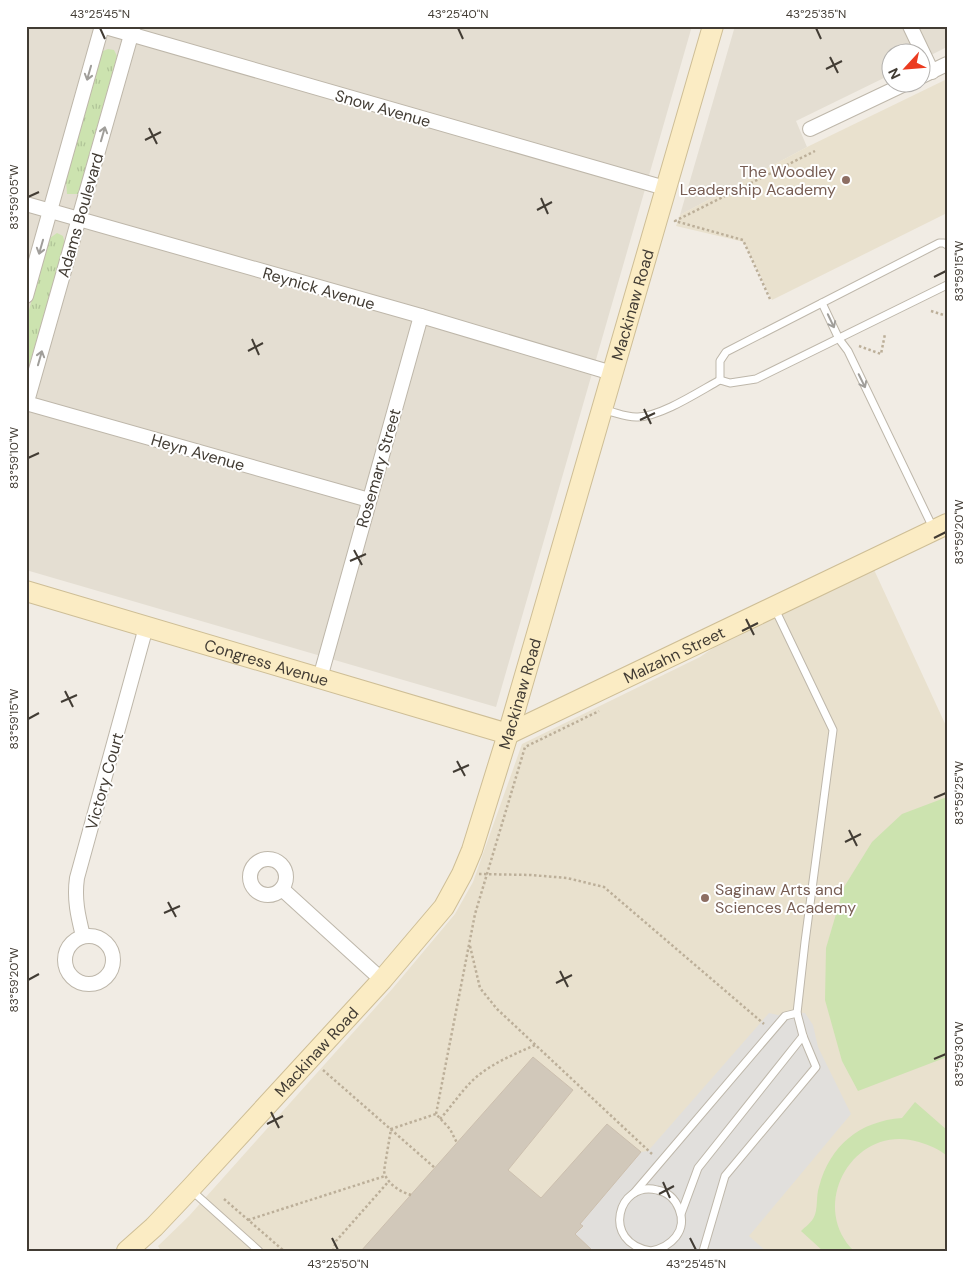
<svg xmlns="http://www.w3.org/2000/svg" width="973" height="1277" viewBox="0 0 973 1277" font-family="'DM Sans',sans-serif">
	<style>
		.residential { fill: #e4ded2 }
		.education { fill: #e9e1ce }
		.grass { fill: url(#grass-tufts) }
		.pitch { fill: #cce3af }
		.parking { fill: #e1dfdc }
		.building { fill: #d1c8ba; stroke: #ccbfae }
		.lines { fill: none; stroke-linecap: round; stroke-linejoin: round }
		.lane-casing { stroke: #beb7aa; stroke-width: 9 }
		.street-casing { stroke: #beb7aa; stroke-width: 16 }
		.secondary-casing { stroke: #cebe96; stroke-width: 22 }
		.path { stroke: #bcaf99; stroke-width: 2.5; stroke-dasharray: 2.5 2.5; stroke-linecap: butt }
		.lane { stroke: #fff; stroke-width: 7 }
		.street { stroke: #fff; stroke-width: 14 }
		.secondary { stroke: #fbecc4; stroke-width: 20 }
		.oneway { stroke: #a09e9a }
		.ticks { fill: none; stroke: #423c34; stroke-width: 2 }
		.education-dot { fill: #8d6e63; stroke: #fff; stroke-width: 2 }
		.labels { text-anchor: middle; stroke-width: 4; stroke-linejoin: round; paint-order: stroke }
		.street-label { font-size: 16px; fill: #423c34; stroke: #fff }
		.education-label { font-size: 16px; fill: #785e54; stroke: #fff; text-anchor: end }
		.neatline { fill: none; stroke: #423c34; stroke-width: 2 }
		.ticks-label { font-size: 12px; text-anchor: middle; fill: #423c34 }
	</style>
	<defs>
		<pattern id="grass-tufts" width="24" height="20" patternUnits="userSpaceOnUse" patternTransform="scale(1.25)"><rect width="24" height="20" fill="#cce3af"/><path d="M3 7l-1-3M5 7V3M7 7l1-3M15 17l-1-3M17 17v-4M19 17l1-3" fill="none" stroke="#b0c497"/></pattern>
	</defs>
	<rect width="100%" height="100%" fill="#f1ece4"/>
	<g class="residential">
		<polygon points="26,26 692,26 496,707 26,570"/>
		<polygon points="735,26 947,26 947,47 921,60 920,52 890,52 890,75 796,121 807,147 680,215"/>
	</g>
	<g class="education">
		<polygon points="947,79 947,213 772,300 744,242 676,226 680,215 807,147"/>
		<polygon points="870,561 947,728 947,1251 161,1251 158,1246 189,1216 393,988 455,914 473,882 522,744 700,657 774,607"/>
	</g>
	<g class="grass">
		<polygon points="108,49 114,50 117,56 80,188 78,194 67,194 66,181 98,65 103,51"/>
		<polygon points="57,233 63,236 65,244 26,376 26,321 47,245 50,238"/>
	</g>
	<g class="pitch">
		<polygon points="947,797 947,1057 858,1091 842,1061 825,1000 826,948 844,887 872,842 902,814"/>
		<path d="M915 1102 947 1130V1156C939 1149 929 1145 919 1142 855 1122 807 1204 854 1251H823L801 1231C805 1227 812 1222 814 1217 818 1210 816 1195 819 1187 830 1145 860 1121 902 1118Z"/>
	</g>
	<polygon class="parking" points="789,1012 805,1013 813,1025 818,1047 851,1114 749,1236 766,1251 593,1251 575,1234 583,1227 580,1224 641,1152 648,1151 769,1013 778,1015"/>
	<polygon class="building" points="533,1057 573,1090 508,1170 541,1198 607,1124 641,1152 580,1224 583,1226 575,1234 593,1251 361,1251"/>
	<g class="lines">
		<g class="lane-casing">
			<g id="lane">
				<polyline points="822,303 839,339 848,351 934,530"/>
				<polyline points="720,380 720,361 726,352 939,243 944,243 947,245"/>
				<path d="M604 410C615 412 627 418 638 417 662 416 698 392 720 380L730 383 756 379 947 285"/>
				<polyline points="191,1190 259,1251"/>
				<polyline points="634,1193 785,1016 797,1013"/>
				<polyline points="681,1214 698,1168 803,1036"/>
				<path d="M651 1251C600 1243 618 1180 657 1190 668 1192 675 1199 679 1209 688 1231 671 1247 651 1251"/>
				<polyline points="703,1251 725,1176 816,1067 803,1036 797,1013 805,942 833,730 774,607"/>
			</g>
		</g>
		<g class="street-casing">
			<g id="street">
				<polyline points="102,26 665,188"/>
				<polyline points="910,26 932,72"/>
				<polyline points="920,77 947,64"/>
				<polyline points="810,129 909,82"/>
				<polyline points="26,204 421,316 612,373"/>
				<polyline points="26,296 102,26"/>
				<polyline points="26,403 369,500"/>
				<polyline points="26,405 133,28"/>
				<polyline points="320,678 421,316"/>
				<circle cx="268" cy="877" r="18"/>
				<polyline points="282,889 382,980"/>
				<circle cx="89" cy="960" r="24"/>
				<path d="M83 936C78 916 74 899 77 878L146 627"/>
			</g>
		</g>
		<g class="secondary-casing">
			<g id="secondary">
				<path id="s1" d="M26 591 508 734"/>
				<path id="s2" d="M508 734 947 524"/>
				<path id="s3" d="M127 1251 154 1227 190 1189 382 980 444 907 462 874 472 850 508 734 713 26"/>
			</g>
		</g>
		<g class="path">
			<polyline points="770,299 743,240 675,221 815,151"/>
			<polyline points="931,311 947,316"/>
			<polyline points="859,346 881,354 885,334"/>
			<polyline points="479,874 531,875 567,878 604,887 764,1024"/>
			<polyline points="470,946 480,988 497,1009 652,1154"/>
			<polyline points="323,1070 435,1168"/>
			<polyline points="436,1114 475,914 525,747 599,711"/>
			<path d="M440 1119C451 1107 460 1093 471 1082 489 1064 513 1055 535 1045"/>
			<path d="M411 1195C400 1192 386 1183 384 1171L391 1129 436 1114 450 1129 457 1143"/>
			<polyline points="224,1199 284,1251"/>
			<polyline points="248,1220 385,1176"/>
			<polyline points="333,1251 336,1241 389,1181"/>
		</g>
		<use href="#lane" class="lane"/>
		<use href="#street" class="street"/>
		<use href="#secondary" class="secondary"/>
	</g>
	<defs><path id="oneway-shaft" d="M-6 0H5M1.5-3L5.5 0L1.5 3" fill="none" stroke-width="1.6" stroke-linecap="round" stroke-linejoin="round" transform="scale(1.25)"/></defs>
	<g class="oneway">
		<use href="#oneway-shaft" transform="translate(89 73) rotate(106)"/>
		<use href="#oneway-shaft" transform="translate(103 134) rotate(-74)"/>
		<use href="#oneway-shaft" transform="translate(41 247) rotate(106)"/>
		<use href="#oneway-shaft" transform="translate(831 321) rotate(65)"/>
		<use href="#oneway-shaft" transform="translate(40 358) rotate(-74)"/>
		<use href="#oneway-shaft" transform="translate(862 381) rotate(64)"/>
	</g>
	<path class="ticks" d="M100 28 105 39M458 28 463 39M816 28 821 39M830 57 838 73M826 69 842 61M149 128 157 144M145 140 161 132M28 197 39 192M541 198 548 214M537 210 552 202M934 277 946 271M252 339 259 355M248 351 263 343M644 409 651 424M640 420 655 413M28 458 39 453M934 538 946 532M354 550 362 565M350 561 366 554M746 619 754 635M742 631 758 623M65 691 73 707M61 702 77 695M28 719 39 713M457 761 465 776M453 772 469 765M934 798 946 793M849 830 857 846M845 842 861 834M168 902 176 917M164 913 180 906M560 971 568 987M28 980 39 974M556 983 572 975M934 1059 946 1054M271 1112 279 1128M267 1124 283 1116M663 1182 670 1198M659 1194 674 1186M332 1238 338 1250M690 1238 696 1250"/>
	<g class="education-dot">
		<circle cx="846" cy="180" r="5"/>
		<circle cx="705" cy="898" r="5"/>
	</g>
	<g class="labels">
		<g class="street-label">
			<text transform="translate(383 108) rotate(16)" y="6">Snow Avenue</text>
			<text transform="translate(80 215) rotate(-74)" y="6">Adams Boulevard</text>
			<text transform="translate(319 288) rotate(16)" y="6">Reynick Avenue</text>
			<text dy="6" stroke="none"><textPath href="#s3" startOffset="1100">Mackinaw Road</textPath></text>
			<text transform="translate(198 452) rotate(16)" y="6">Heyn Avenue</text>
			<text transform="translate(378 468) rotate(-74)" y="6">Rosemary Street</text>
			<text dy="6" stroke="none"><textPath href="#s2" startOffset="184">Malzahn Street</textPath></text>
			<text dy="6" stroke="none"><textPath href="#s1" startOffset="251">Congress Avenue</textPath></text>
			<text dy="6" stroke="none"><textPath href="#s3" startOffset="695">Mackinaw Road</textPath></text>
			<text transform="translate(104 781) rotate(-74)" y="6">Victory Court</text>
			<text dy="6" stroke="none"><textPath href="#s3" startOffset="275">Mackinaw Road</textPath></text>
		</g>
		<g class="education-label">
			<text x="836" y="177">The Woodley<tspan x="836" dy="18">Leadership Academy</tspan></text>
			<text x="715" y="895" text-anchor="start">Saginaw Arts and<tspan x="715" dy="18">Sciences Academy</tspan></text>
		</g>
	</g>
	<rect width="973" height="1277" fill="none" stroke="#ffffff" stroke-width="55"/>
	<g transform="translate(906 68) rotate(244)"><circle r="24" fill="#ffffff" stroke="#b3b1ae"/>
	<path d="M0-4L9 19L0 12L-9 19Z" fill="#eb3b20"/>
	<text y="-8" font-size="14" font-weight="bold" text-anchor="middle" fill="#423c34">N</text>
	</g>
	<rect x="28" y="28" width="918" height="1222" class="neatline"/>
	<g class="ticks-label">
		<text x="100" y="18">43°25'45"N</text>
		<text x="458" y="18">43°25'40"N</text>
		<text x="816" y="18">43°25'35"N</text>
		<text transform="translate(14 197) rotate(-90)" y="4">83°59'05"W</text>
		<text transform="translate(959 271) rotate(-90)" y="4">83°59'15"W</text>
		<text transform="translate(14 458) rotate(-90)" y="4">83°59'10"W</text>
		<text transform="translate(959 532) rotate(-90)" y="4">83°59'20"W</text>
		<text transform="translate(14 719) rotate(-90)" y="4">83°59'15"W</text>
		<text transform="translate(959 793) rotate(-90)" y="4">83°59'25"W</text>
		<text transform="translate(14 980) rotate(-90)" y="4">83°59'20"W</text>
		<text transform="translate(959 1054) rotate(-90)" y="4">83°59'30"W</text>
		<text x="338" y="1268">43°25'50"N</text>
		<text x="696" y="1268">43°25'45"N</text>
	</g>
</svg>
